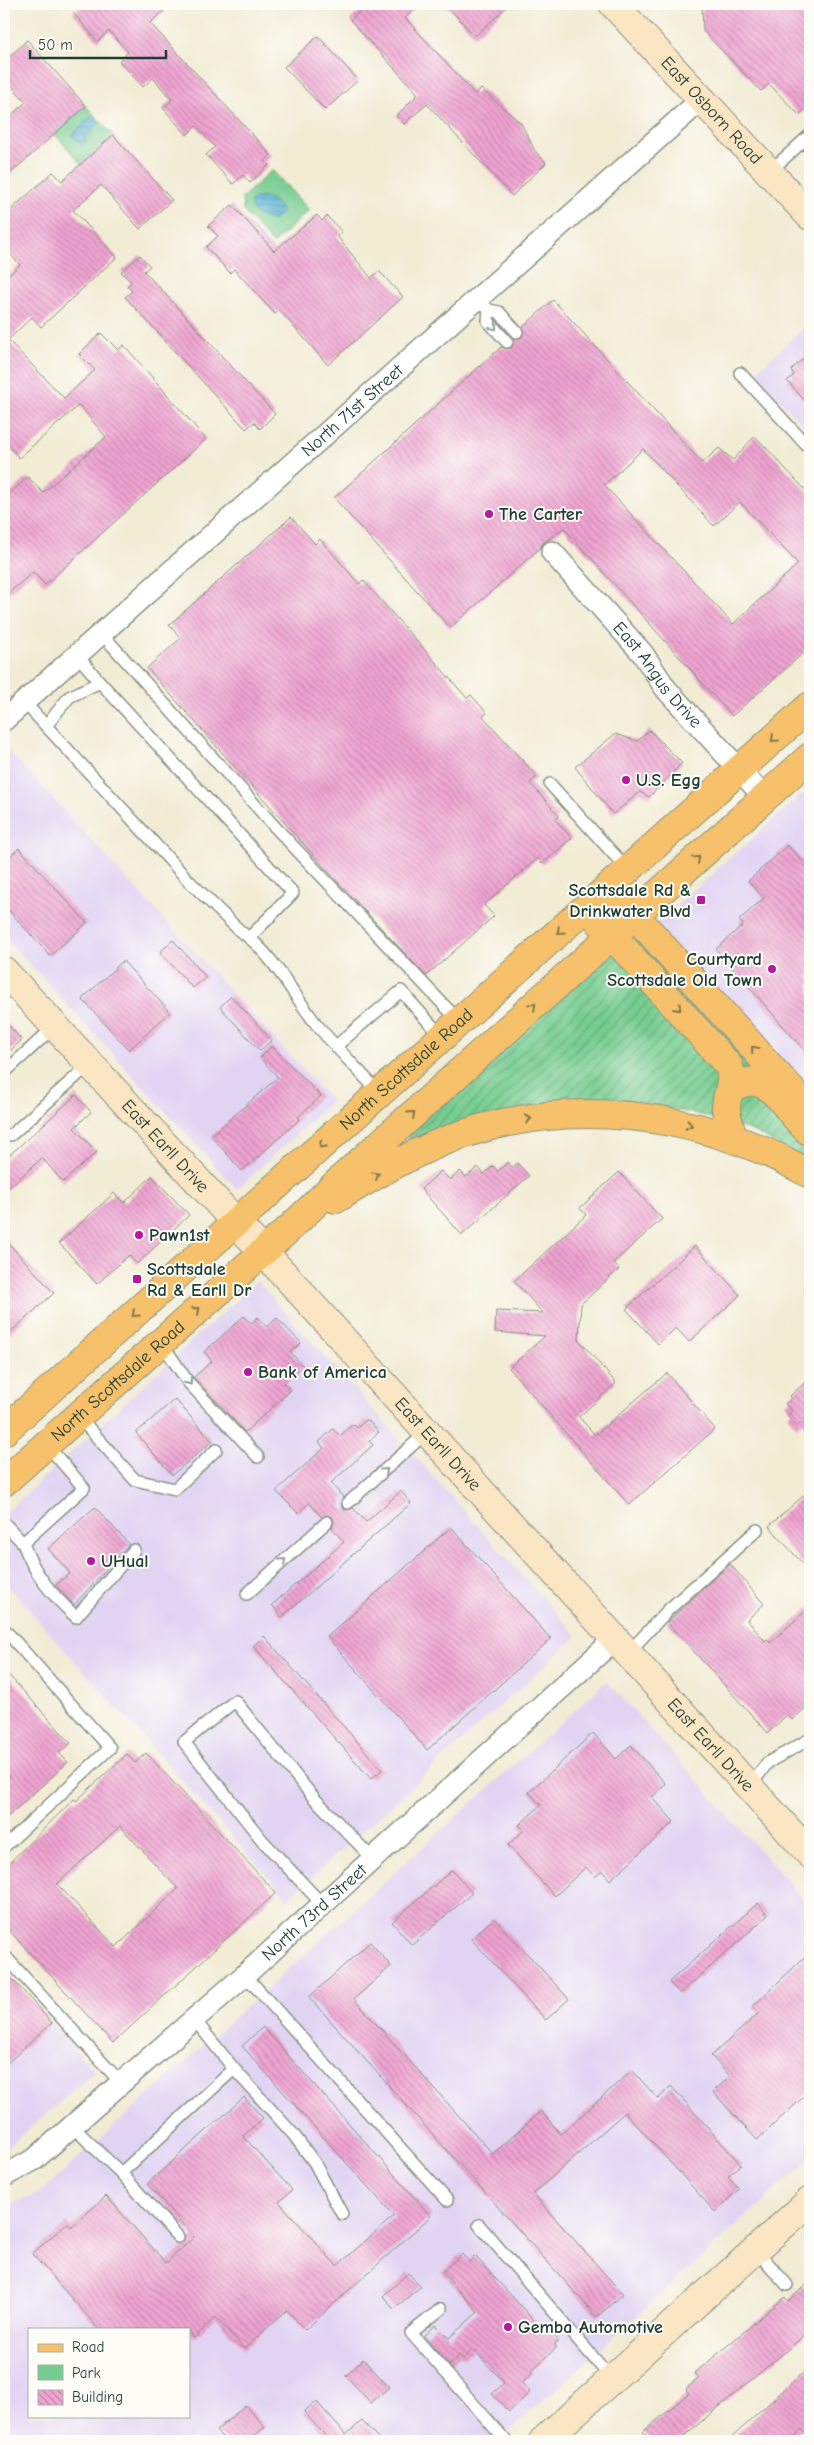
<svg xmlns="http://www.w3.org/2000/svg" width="814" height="2445" viewBox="0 0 814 2445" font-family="'Comic Neue',sans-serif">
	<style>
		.built { fill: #e1d4f3; fill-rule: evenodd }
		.park { fill: #77cd91; stroke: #4b8562 }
		.garden { fill: url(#garden-furrows); stroke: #4b8562 }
		.water { fill: url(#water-rules); stroke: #387682 }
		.building { fill: url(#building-back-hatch); fill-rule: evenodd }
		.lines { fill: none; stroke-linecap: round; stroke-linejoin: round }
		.lane-casing { stroke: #889484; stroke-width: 14 }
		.street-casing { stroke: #889484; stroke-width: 24 }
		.secondary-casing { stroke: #889484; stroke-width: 30 }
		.primary-casing { stroke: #889484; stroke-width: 30 }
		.lane { stroke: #fff; stroke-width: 11 }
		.street { stroke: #fff; stroke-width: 21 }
		.secondary { stroke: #fbe6c4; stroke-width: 28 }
		.primary { stroke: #f6c16b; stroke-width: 28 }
		.oneway { stroke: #8f9e9a }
		.oneway2 { stroke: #80784d }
		.poi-dot { fill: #b5179e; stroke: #fdfcf7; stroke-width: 2 }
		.labels { text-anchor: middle; stroke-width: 4; stroke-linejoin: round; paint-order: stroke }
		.street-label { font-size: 18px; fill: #1f3d34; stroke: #fdfcf7 }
		.poi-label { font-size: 18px; font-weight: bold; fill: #1f3d34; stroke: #fdfcf7; text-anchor: start }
	</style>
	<defs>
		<pattern id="garden-furrows" width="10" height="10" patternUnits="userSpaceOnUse" patternTransform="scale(1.25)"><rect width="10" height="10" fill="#77cd91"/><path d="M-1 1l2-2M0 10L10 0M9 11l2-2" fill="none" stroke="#61a877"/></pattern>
		<pattern id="water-rules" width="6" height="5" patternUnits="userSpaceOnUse" patternTransform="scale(1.25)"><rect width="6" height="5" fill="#52b0d1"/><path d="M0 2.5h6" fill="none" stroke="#4390aa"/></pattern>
		<pattern id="building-back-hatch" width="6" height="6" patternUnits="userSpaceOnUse" patternTransform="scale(1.25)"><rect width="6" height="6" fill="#f0a4d2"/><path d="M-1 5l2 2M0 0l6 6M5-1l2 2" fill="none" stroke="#c287ab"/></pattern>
	</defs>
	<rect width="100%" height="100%" fill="#fdfcf7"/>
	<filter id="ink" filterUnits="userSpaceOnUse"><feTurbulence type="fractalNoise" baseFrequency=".02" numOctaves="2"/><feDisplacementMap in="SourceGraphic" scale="10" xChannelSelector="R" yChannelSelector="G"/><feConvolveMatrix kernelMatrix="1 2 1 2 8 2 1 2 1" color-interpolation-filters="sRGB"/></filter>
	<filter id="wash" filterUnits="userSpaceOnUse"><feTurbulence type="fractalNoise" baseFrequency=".0096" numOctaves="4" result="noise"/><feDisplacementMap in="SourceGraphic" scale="20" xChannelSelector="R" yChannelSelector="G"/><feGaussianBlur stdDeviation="1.12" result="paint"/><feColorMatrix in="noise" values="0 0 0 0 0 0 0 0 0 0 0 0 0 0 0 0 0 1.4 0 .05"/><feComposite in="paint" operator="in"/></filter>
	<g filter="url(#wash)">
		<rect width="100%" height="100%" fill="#f2ecd5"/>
		<g class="built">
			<polygon points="810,322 810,433 755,373"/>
			<polygon points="4,746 332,1101 237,1189 4,936"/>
			<polygon points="810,787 810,1098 655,925"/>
			<polygon points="257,1281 577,1636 288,1899 4,1582 4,1514"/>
			<path d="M607 1681 810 1906V2159L498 2441H4V2207L40 2193ZM29 2329H189V2416H29Z"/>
			<polygon points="4,1970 95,2071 4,2151"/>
		</g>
		<g class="park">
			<polygon points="86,106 113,135 81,164 55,134"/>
			<polygon points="272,170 309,210 273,244 243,211 242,198"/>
		</g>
		<polygon class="garden" points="644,940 761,1072 810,1139 810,1161 750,1130 705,1116 634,1101 577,1101 408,1139 409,1132 602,957"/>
		<g class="water">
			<polygon points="92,115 100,123 85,137 87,141 82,146 72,135"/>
			<path d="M265 197C272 199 281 205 282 213L274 220C263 219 252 215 250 203L253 199Z"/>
		</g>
		<g id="blocks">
			<g class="building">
				<polygon points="83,4 172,4 150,23 271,155 265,161 269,165 250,183 243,175 233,184 206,155 215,147 196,126 187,135 163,108 172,100 153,78 143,87 119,61 128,52 109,31 98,41 73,13"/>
				<polygon points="368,4 420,4 405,18 475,94 481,89 521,123 535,151 546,163 512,196 427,104 404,124 396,116 418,94 350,20"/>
				<polygon points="445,4 510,4 475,36"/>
				<polygon points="702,4 810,4 810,105 799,115 769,84 761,91 703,31"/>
				<polygon points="318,36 358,80 325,110 284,67"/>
				<polygon points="27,40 86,106 4,179 4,122 26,102 4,77 4,62"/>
				<polygon points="113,135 172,200 140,229 101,185 73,210 117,257 41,327 32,317 8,340 64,398 95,370 79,354 101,333 118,350 124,345 206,439 45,585 33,572 4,597 4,499 28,477 43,493 106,437 79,405 19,458 4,441 4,279 20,265 4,247 4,216 53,172 62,181"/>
				<polygon points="232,205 274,251 317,215 322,221 327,216 342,232 337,236 371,278 379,271 403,297 328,365 279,310 275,314 234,269 230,273 206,247 218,236 208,226"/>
				<polygon points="140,255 150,266 144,271 275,414 260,429 254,422 246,429 125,297 132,291 127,286 131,282 121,272"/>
				<path d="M553 300 702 463 719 448 733 460 755 436 810 495V647L732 716 564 528 543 543 540 548 450 628 334 498 501 347 508 349 512 347 513 338 522 337 524 331 523 327ZM643 449 714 526 740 502 798 564 733 624 604 485Z"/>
				<polygon points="810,352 810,406 787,381 794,375 791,370"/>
				<polygon points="291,517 315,544 320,539 359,584 363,580 467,698 471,695 487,713 483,716 537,777 530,783 559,816 555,820 572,838 542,864 538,858 484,905 494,916 426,976 323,866 147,668 181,638 169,625"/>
				<polygon points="649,730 682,763 649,797 640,792 613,814 575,767 615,734 638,741"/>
				<polygon points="788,845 810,870 810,1057 716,949 743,925 739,920 764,898 748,881"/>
				<polygon points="19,848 87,923 50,956 4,905 4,862"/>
				<polygon points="173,940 206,977 193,988 160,952"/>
				<polygon points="123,961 170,1012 129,1050 82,999"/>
				<polygon points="231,996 272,1040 260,1051 220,1007"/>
				<polygon points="4,1020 22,1040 4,1056"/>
				<polygon points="272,1046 321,1096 298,1117 300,1119 242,1171 211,1136 278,1077 260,1058"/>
				<polygon points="76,1095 91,1112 74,1128 97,1152 63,1182 42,1158 4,1192 4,1160"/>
				<polygon points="508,1162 513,1168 517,1163 529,1176 462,1235 421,1189 441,1171 450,1180 460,1171 466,1177 478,1167 484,1174 493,1166 498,1171"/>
				<polygon points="619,1172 662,1219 613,1263 619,1269 581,1304 579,1340 616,1383 579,1417 595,1435 667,1373 715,1429 629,1505 509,1368 545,1336 495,1332 496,1311 543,1313 514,1281 586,1215 580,1208"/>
				<polygon points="152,1176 189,1215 137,1264 129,1255 97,1284 59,1243 114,1193 124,1203"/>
				<polygon points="4,1238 54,1293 4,1338"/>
				<polygon points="695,1246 740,1295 689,1342 676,1328 658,1344 626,1309"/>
				<polygon points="244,1316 251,1323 258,1317 267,1327 277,1318 301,1343 290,1352 303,1366 284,1383 291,1390 245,1432 194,1377 212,1361 204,1352"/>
				<polygon points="810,1378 810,1431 802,1422 797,1427 787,1416 792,1411 785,1404 792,1398 790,1396"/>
				<polygon points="175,1399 212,1441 172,1475 136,1433"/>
				<polygon points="367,1419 379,1432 369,1441 373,1445 331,1483 343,1497 341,1501 342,1508 346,1510 353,1508 366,1522 401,1491 411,1503 282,1617 272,1605 344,1542 332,1528 334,1521 332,1517 326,1515 322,1517 309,1503 298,1513 276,1491 324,1448 319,1442 333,1429 340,1436 353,1424 357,1428"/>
				<polygon points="810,1490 810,1572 769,1526"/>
				<polygon points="95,1507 129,1544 74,1605 56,1585 70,1573 48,1549"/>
				<polygon points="451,1527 551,1639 427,1750 327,1637"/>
				<polygon points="730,1564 764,1604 747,1620 765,1641 767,1639 770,1643 810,1607 810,1704 792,1720 787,1715 768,1733 667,1622"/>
				<polygon points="264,1636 382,1770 371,1779 253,1646"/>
				<polygon points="4,1670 71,1743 59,1753 68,1762 4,1820 4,1783 10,1777 4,1770"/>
				<polygon points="593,1733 616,1759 631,1745 666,1784 652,1797 674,1822 610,1880 602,1871 595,1877 586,1867 555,1896 508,1845 524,1830 519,1825 541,1805 529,1792"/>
				<path d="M146 1753 276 1893 113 2043 4 1925V1868L74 1799 76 1801 127 1754 135 1763ZM120 1826 178 1889 116 1947 57 1884Z"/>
				<polygon points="452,1870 472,1893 412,1945 392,1922"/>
				<polygon points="758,1903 768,1915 680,1994 669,1982"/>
				<polygon points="494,1918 569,1999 546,2020 471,1939"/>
				<polygon points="370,1942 391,1966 354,1999 493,2154 541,2111 561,2134 632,2070 658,2099 671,2086 741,2165 728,2176 739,2189 715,2212 625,2112 533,2194 623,2294 597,2317 309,1997"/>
				<polygon points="810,1952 810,2091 757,2140 713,2092 730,2076 711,2056 759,2013 753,2006"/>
				<polygon points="4,1970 52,2023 4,2066"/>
				<polygon points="263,2027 431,2216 305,2330 287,2310 244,2349 216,2317 194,2338 189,2329 99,2329 32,2254 67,2223 71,2227 106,2196 166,2263 194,2237 147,2184 244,2097 263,2118 243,2136 292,2190 279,2202 337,2266 394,2216 242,2046"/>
				<polygon points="462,2254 469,2262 475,2256 539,2326 544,2325 559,2341 554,2345 557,2347 531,2371 533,2373 522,2383 530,2392 509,2412 492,2394 504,2383 473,2349 463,2359 460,2355 449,2365 424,2336 436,2325 449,2338 478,2312 442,2272"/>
				<polygon points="408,2273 421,2286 394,2309 383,2296"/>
				<polygon points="810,2281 810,2331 678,2441 650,2441 643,2432 689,2393 686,2389 699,2378 695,2373 785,2297 788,2301"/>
				<polygon points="363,2359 389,2387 371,2403 346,2376"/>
				<polygon points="810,2366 810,2437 802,2429 789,2441 728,2441"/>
				<polygon points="316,2401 346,2435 362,2421 381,2441 330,2441 304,2412"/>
				<polygon points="245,2405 265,2427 248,2441 226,2441 216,2431"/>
			</g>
		</g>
	</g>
	<g filter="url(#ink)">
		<use href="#blocks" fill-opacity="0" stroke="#889484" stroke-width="1"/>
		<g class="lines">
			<g class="lane-casing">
				<g id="lane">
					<polyline points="769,172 810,135"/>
					<polyline points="478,298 489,310 499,312 517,332"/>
					<polyline points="489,310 488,321 507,342"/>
					<polyline points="740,373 810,449"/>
					<polyline points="101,633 275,827 459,1021"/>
					<polyline points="77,655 100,682"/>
					<polyline points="24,702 46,726"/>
					<polyline points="550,784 628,870"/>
					<path d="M250 937 293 893 100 682 69 697 46 726 189 881 240 931C272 952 293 995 317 1025 337 1049 359 1070 379 1093"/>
					<polyline points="336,1046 401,991 442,1037"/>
					<polyline points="4,1073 55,1026"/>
					<polyline points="4,1135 11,1135 90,1064"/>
					<polyline points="161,1342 188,1382 258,1457"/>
					<polyline points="78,1416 135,1480 175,1489 216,1450"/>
					<polyline points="348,1503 427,1432"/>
					<polyline points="4,1523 23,1543 84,1488 46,1444"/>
					<path d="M23 1543C34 1574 52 1595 76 1617L134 1550"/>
					<polyline points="247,1594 327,1522"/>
					<polyline points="4,1629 110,1748 4,1847"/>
					<polyline points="628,1653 668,1610 757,1530"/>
					<polyline points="750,1787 767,1763 810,1739"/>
					<polyline points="322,1904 262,1840 184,1742 235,1701 314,1798 373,1859"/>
					<polyline points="4,1955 121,2083"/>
					<polyline points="245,1975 447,2200"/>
					<polyline points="234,2069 293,2134 314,2162 342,2214"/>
					<polyline points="72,2126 121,2173 234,2069 194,2019"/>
					<polyline points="121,2173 178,2237"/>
					<polyline points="479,2225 612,2379"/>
					<polyline points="756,2250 787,2285"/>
					<polyline points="441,2309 411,2333 506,2441"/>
				</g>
			</g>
			<g class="street-casing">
				<g id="street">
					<path id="s1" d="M552 552 643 654 666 689 765 798"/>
					<path id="s2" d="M4 720 701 100"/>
					<path id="s3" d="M4 2176 35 2159 121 2083 245 1975 615 1639"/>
				</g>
			</g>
			<g class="secondary-casing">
				<g id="secondary">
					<path id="s4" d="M613 4 810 216"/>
					<path id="s5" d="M4 971 282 1272 810 1854"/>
					<polyline points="543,2441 810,2201"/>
				</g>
			</g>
			<g class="primary-casing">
				<g id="primary">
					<polyline points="623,902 810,1111"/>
					<path d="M599 921 728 1065C736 1081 726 1092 726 1109 727 1118 730 1128 733 1137"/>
					<path d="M732 1088C771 1064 784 1113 810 1132"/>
					<path d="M336 1199C370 1178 405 1157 442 1142 563 1093 699 1111 810 1174"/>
					<path id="s6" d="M4 1431 810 706"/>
					<path id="s7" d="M4 1482 290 1228 341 1179 810 757"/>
				</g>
			</g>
			<use href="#lane" class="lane"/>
			<use href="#street" class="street"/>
			<use href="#secondary" class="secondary"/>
			<use href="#primary" class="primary"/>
		</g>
		<defs><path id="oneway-chevron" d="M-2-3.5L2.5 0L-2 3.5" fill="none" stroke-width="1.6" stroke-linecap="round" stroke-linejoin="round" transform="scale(1.25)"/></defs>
		<g class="oneway">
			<use href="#oneway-chevron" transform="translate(494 327) rotate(50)"/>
			<use href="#oneway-chevron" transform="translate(189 1382) rotate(52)"/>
			<use href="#oneway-chevron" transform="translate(385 1471) rotate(-42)"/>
			<use href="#oneway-chevron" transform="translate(283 1561) rotate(-42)"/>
		</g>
		<g class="oneway2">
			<use href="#oneway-chevron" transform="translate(774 739) rotate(138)"/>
			<use href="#oneway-chevron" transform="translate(697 859) rotate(-42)"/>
			<use href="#oneway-chevron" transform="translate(560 931) rotate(138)"/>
			<use href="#oneway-chevron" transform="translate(533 1006) rotate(-42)"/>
			<use href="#oneway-chevron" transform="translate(678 1008) rotate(48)"/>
			<use href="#oneway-chevron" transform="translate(754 1049) rotate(-132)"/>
			<use href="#oneway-chevron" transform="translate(412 1114) rotate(-42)"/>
			<use href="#oneway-chevron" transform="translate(528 1119) rotate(-10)"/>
			<use href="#oneway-chevron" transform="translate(689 1125) rotate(12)"/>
			<use href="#oneway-chevron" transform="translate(322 1145) rotate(137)"/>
			<use href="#oneway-chevron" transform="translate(376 1175) rotate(-30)"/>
			<use href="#oneway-chevron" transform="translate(197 1310) rotate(-41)"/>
			<use href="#oneway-chevron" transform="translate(135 1314) rotate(138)"/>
		</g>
	</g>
	<g class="poi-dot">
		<circle cx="489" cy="514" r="5"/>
		<circle cx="626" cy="780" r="5"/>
		<rect x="696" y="895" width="10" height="10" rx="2.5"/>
		<circle cx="772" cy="969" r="5"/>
		<circle cx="139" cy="1235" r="5"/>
		<rect x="132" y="1274" width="10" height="10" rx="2.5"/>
		<circle cx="248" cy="1372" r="5"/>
		<circle cx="91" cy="1561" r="5"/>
		<circle cx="508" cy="2327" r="5"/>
	</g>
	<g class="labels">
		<g class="street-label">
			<text dy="6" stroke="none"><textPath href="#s4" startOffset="145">East Osborn Road</textPath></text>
			<text dy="6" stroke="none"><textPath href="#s2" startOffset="466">North 71st Street</textPath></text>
			<text dy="6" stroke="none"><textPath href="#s1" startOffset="162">East Angus Drive</textPath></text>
			<text dy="6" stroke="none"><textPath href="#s6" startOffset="541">North Scottsdale Road</textPath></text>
			<text dy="6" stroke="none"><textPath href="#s5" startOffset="238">East Earll Drive</textPath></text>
			<text dy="6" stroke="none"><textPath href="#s7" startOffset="152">North Scottsdale Road</textPath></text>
			<text dy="6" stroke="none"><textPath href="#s5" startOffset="642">East Earll Drive</textPath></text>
			<text dy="6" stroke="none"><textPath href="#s5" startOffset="1048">East Earll Drive</textPath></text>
			<text dy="6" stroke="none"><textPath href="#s3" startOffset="408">North 73rd Street</textPath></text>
		</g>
		<g class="poi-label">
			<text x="499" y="520">The Carter</text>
			<text x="636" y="786">U.S. Egg</text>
			<text x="691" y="896" text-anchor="end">Scottsdale Rd &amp;<tspan x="691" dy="21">Drinkwater Blvd</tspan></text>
			<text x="762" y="965" text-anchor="end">Courtyard<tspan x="762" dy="21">Scottsdale Old Town</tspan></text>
			<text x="149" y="1241">Pawn1st</text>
			<text x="147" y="1275">Scottsdale<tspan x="147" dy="21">Rd &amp; Earll Dr</tspan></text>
			<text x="258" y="1378">Bank of America</text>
			<text x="101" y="1567">UHual</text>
			<text x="518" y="2333">Gemba Automotive</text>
		</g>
	</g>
	<rect width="814" height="2445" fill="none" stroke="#fdfcf7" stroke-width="20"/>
	<rect x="28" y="2328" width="162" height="90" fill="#fdfcf7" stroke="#a4b0a9"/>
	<rect x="38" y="2344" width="25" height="8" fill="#f6c16b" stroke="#a4b0a9"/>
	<text x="72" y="2352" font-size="15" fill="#1f3d34">Road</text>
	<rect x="38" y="2365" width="25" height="15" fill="#77cd91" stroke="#a4b0a9"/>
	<text x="72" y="2378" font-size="15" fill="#1f3d34">Park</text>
	<rect x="38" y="2390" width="25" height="15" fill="url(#building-back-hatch)" stroke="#a4b0a9"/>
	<text x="72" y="2402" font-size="15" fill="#1f3d34">Building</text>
	<path d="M30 50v8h136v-8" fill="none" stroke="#1f3d34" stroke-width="2.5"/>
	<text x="38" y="50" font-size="15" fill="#1f3d34" stroke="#fdfcf7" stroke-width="4" paint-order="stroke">50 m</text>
</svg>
